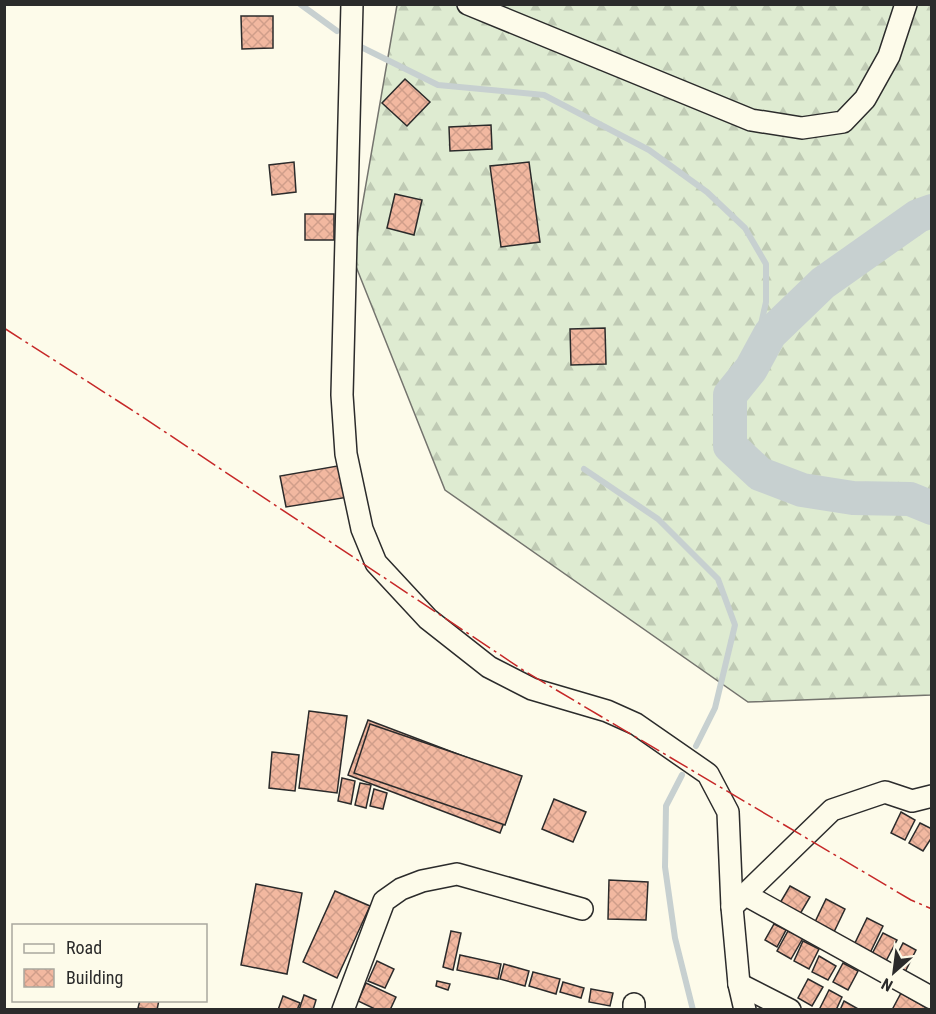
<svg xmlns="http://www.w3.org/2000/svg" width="936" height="1014" viewBox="0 0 936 1014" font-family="'Roboto Condensed',sans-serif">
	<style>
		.forest { fill: url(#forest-firs); stroke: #74746e; stroke-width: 1.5 }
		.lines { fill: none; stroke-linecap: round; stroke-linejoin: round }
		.stream { stroke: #c7d0d0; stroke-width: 6 }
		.river { stroke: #c7d0d0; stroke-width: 34 }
		.building { fill: url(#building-cross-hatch); stroke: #2b2b2b; stroke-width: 1.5 }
		.minor-casing { stroke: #2b2b2b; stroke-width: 24 }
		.minor { stroke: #fdfbea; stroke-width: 21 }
		.power { stroke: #c62828; stroke-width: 1.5; stroke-dasharray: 21 4.5 3 4.5; stroke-linecap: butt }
	</style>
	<defs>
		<pattern id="forest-firs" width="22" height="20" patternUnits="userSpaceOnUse" patternTransform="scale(1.5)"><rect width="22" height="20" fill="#deebd1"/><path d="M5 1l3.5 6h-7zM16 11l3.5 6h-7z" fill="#bfcab4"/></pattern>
		<pattern id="building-cross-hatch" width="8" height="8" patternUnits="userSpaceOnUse" patternTransform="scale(1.5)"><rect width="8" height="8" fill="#f2b8a0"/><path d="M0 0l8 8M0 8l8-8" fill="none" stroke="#d09e8a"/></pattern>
	</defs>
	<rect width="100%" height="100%" fill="#fdfbea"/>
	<polygon class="forest" points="397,5 931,5 931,695 748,702 445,490 353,259"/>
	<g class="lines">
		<g class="stream">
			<polyline points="300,4 337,31"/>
			<polyline points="357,45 438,85 544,95 649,150 707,192 745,228 766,264 766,302 751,369"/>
			<polyline points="584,469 658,519 718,579 735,625 715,708 696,746"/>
			<polyline points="682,775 666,806 665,867 675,938 693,1010"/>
		</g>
		<polyline class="river" points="932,211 918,216 823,283 770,334 751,369 730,395 730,446 760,474 802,490 853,498 910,499 932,508"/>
	</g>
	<g class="building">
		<polygon points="241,16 273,16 273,48 242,49"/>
		<polygon points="405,79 430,102 407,126 382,103"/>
		<polygon points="491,125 492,149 450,151 449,127"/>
		<polygon points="294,162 296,192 272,195 269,165"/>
		<polygon points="529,162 540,242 501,247 490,166"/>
		<polygon points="395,194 422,200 414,235 387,228"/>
		<rect x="305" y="214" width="29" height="26"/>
		<polygon points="605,328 606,364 571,365 570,329"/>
		<polygon points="343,465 349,497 286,507 280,476"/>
		<polygon points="309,711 347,716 337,793 299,788"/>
		<polygon points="368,720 521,778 500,833 348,775"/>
		<polygon points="370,724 522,776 505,825 354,773"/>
		<polygon points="272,752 299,755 295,791 269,788"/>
		<polygon points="342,778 355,781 351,804 338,801"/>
		<polygon points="360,783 371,785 366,808 355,805"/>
		<polygon points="374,789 387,793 383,809 370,806"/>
		<polygon points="554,799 586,812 573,842 542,829"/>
		<polygon points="901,812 915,820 905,840 891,833"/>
		<polygon points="920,823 932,829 932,837 923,851 909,843"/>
		<polygon points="609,880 648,882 646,920 608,919"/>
		<polygon points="256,884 302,893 287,974 241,965"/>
		<polygon points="790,886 810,897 800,914 780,903"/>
		<polygon points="335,891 370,906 337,978 303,962"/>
		<polygon points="826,899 845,909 834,932 815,922"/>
		<polygon points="867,918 883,926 870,953 854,945"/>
		<polygon points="774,924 786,930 777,947 765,940"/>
		<polygon points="451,931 461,933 453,970 443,967"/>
		<polygon points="788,931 803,938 791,959 777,951"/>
		<polygon points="883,933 897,940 886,961 872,954"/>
		<polygon points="803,941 819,949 809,969 794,961"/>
		<polygon points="903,943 916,950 905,972 892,965"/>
		<polygon points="460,955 501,964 498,979 457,970"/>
		<polygon points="819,956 836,966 828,980 812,972"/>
		<polygon points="377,961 394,969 385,988 368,981"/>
		<polygon points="843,963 858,971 848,990 833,982"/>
		<polygon points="504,964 529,971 525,986 500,979"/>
		<polygon points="533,972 560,979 556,994 529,986"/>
		<polygon points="808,979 823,987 812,1006 798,998"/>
		<polygon points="437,981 450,984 448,990 436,986"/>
		<polygon points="563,982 584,988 581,998 560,992"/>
		<polygon points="366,983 396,997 390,1010 377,1010 358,1001"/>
		<polygon points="591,989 613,993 610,1006 589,1002"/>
		<polygon points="829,990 842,997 836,1010 819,1010"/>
		<polygon points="901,993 927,1008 926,1010 892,1010"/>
		<polygon points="304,995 316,1000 313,1010 299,1010"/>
		<polygon points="283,996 300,1003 297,1010 278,1010"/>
		<polygon points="140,1000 159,1000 157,1010 138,1008"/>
		<polygon points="844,1001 860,1010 840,1010"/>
	</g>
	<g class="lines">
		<g class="minor-casing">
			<g id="minor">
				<polyline points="352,4 342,395 346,454 362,529 376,563 428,619 489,667 532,689 607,711 636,724 708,774 728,812 732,907"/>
				<polyline points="468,4 751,120 802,128 843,122 865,99 889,56 906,4"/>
				<polyline points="746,895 932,998"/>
				<polyline points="739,984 790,1010"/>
				<polyline points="634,1004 634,1010"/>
				<polyline points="343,1010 384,901 401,889 422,881 457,874 582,909"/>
				<polyline points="745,1010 739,984 732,907 832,810 885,792 912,801 932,796"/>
			</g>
		</g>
		<use href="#minor" class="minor"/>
		<polyline class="power" points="4,328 135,412 526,672 911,900 932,909"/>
	</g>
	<rect width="936" height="1014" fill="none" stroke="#2b2b2b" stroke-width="12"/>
	<rect x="12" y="924" width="195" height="78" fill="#fdfbea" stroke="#a9a89e" stroke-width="1.5"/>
	<rect x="24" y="944" width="30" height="9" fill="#fdfbea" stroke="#a9a89e" stroke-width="1.5"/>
	<text x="66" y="954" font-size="18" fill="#2b2b2b">Road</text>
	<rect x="24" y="969" width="30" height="18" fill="url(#building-cross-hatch)" stroke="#a9a89e" stroke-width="1.5"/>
	<text x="66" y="984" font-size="18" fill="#2b2b2b">Building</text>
	<g transform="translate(894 972) rotate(208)" stroke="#fdfbea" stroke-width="4.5" paint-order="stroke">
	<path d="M0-4.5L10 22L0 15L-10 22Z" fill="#2b2b2b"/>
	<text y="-9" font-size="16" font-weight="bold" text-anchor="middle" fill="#2b2b2b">N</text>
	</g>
</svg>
